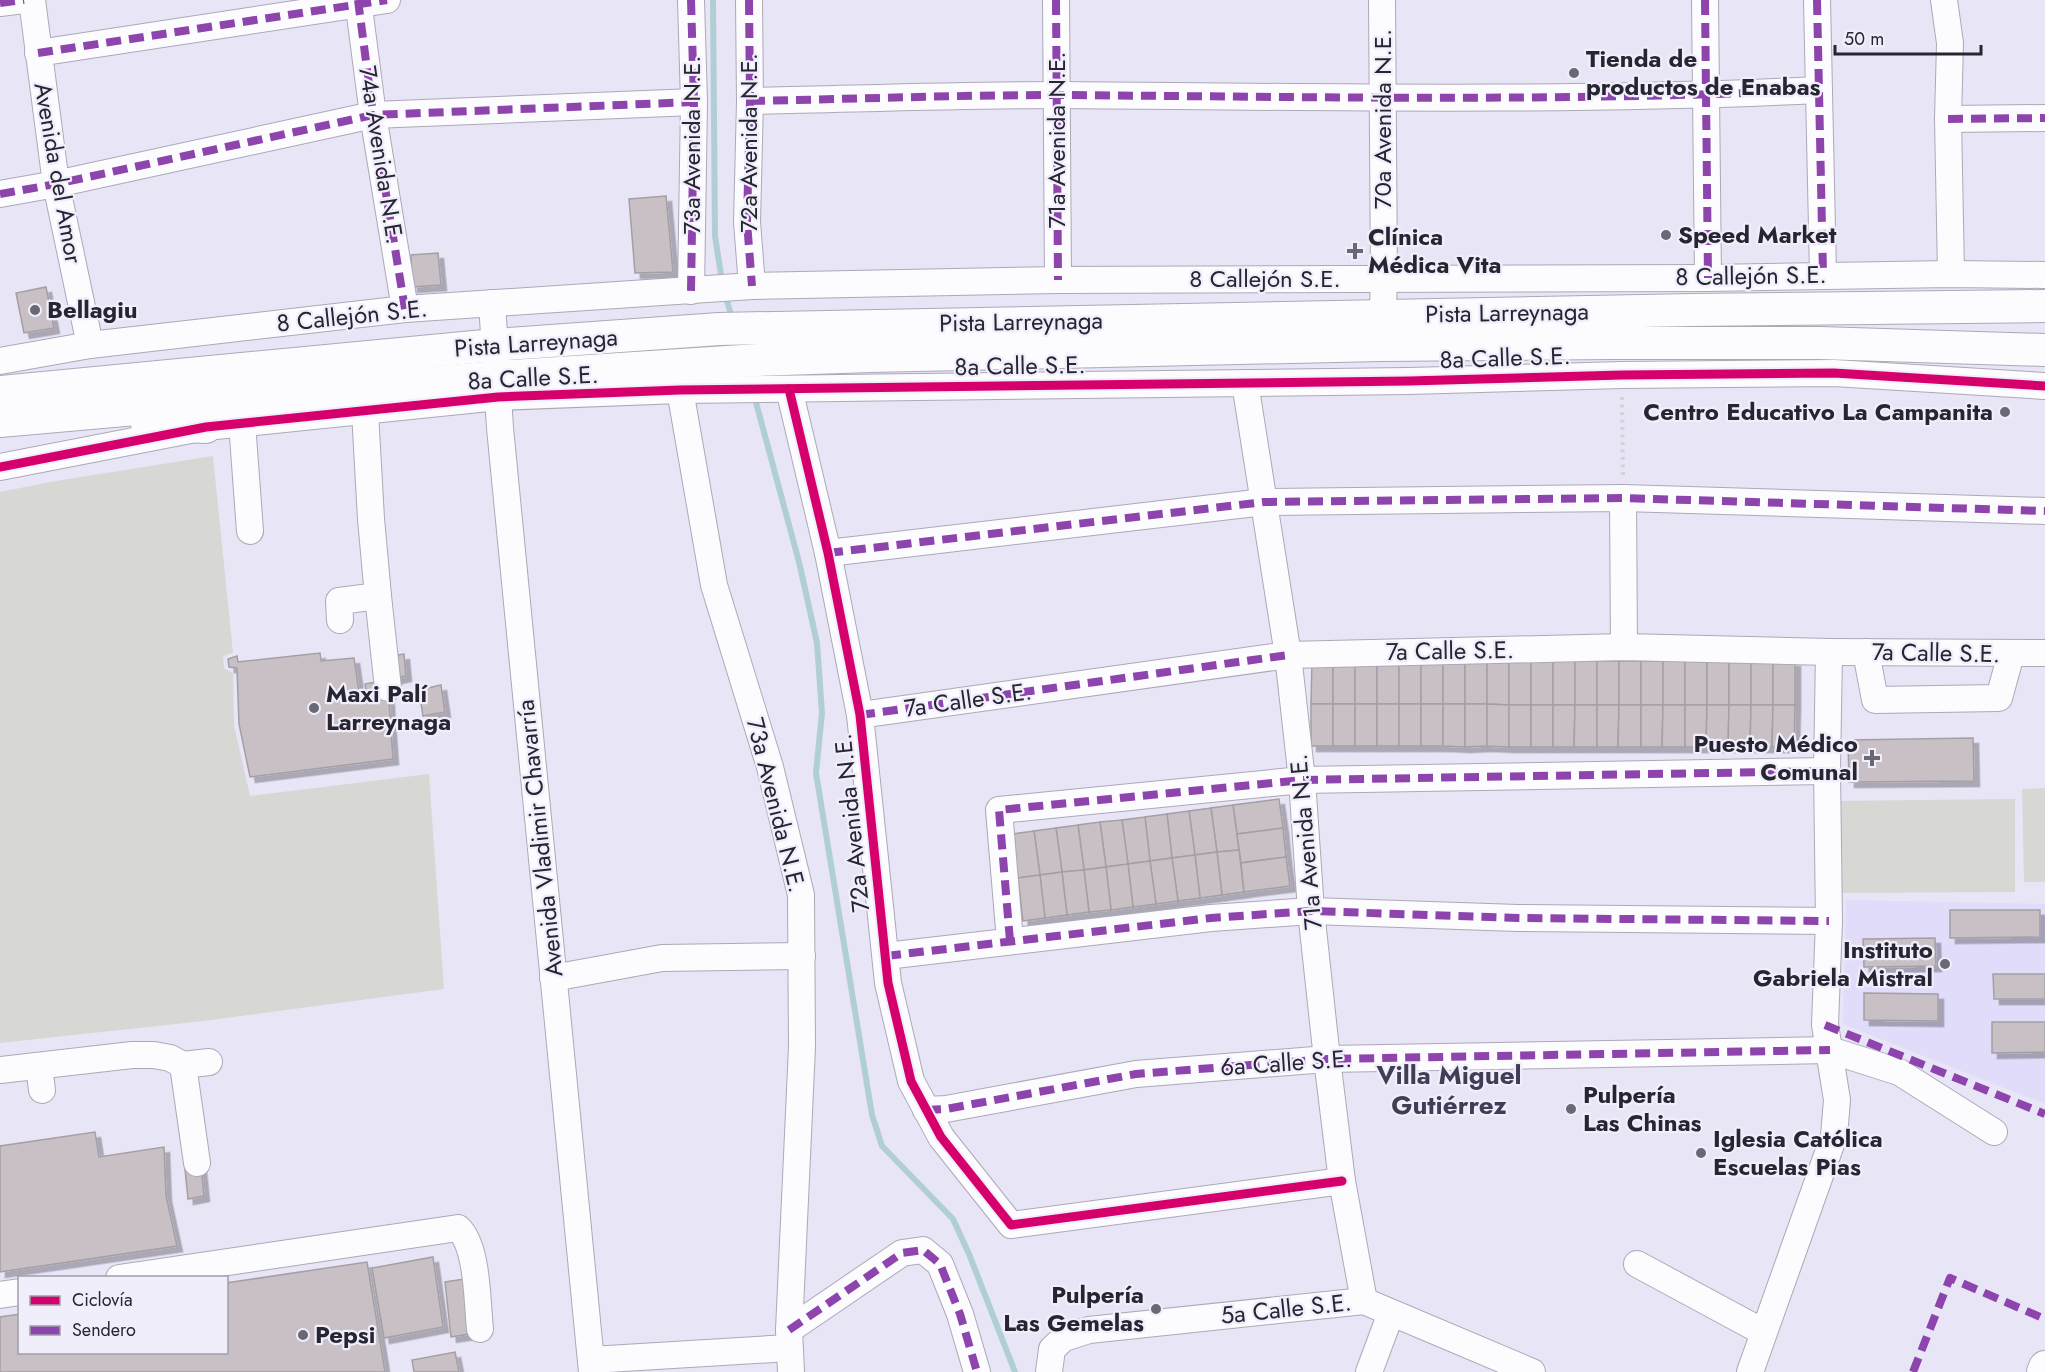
<svg xmlns="http://www.w3.org/2000/svg" width="2045" height="1372" viewBox="0 0 2045 1372" font-family="Jost,sans-serif">
	<style>
		.built { fill: #e0dcf9 }
		.green { fill: #d7d8d4 }
		.lines { fill: none; stroke-linecap: round; stroke-linejoin: round }
		.stream { stroke: #b0cfd5; stroke-width: 6 }
		.building { fill: #c8c0c5; stroke: #a59fa4; stroke-width: 1.5; filter: url(#shadow) }
		.minor-casing { stroke: #aca9b7; stroke-width: 28 }
		.major-casing { stroke: #aca9b7; stroke-width: 34 }
		.path { stroke: #d3d2d8; stroke-width: 4; stroke-dasharray: 3 4.5; stroke-linecap: butt }
		.minor { stroke: #fcfbfe; stroke-width: 26 }
		.major { stroke: #fcfbfe; stroke-width: 32 }
		.quiet { stroke: #8e44ad; stroke-width: 8; stroke-dasharray: 15 8; stroke-linecap: butt }
		.cycleway-casing { stroke: #f0eefb; stroke-width: 13 }
		.cycleway { stroke: #d6006c; stroke-width: 9 }
		.poi-dot { fill: #6b6876; stroke: #f0eefb; stroke-width: 2 }
		.labels { text-anchor: middle; stroke-width: 4.5; stroke-linejoin: round; paint-order: stroke }
		.poi-label { font-size: 24px; font-weight: bold; fill: #272531; stroke: #f0eefb; text-anchor: start }
		.street-label { font-size: 24px; fill: #272531; stroke: #f0eefb }
		.neighbourhood-label { font-size: 26px; font-weight: bold; fill: #423d56; stroke: #f0eefb }
	</style>
	<defs>
		<filter id="shadow"><feDropShadow dx="5.5" dy="5.5" stdDeviation="0" flood-color="#0004"/></filter>
	</defs>
	<rect width="100%" height="100%" fill="#e8e5f7"/>
	<polygon class="built" points="1846,900 2045,904 2045,1104 1843,1024"/>
	<g class="green">
		<polygon points="213,456 233,653 223,656 224,668 233,673 234,725 250,796 429,774 444,989 203,1021 0,1043 0,492 50,482"/>
		<polygon points="2045,788 2045,882 2024,882 2022,789"/>
		<polygon points="2015,799 2015,892 1832,893 1831,801"/>
	</g>
	<g class="lines">
		<g class="stream">
			<polyline points="713,0 715,236 722,281"/>
			<polyline points="725,294 732,318"/>
			<polyline points="754,395 799,562 817,643 822,713 816,773 872,1115 882,1146 953,1219 969,1254 1015,1372"/>
		</g>
	</g>
	<g class="building">
		<polygon points="666,196 673,272 635,273 629,199"/>
		<polygon points="438,253 441,285 412,287 411,255"/>
		<polygon points="46,287 54,328 24,333 16,293"/>
		<polygon points="320,653 321,661 354,658 359,692 366,690 365,684 384,680 388,688 393,759 250,777 239,724 237,668 229,667 228,659 237,656 238,662"/>
		<polygon points="404,654 406,676 392,679 390,656"/>
		<polygon points="1312,660 1333,660 1333,704 1311,704"/>
		<rect x="1333" y="660" width="22" height="44"/>
		<rect x="1355" y="660" width="22" height="44"/>
		<rect x="1377" y="660" width="22" height="44"/>
		<rect x="1399" y="660" width="22" height="44"/>
		<rect x="1421" y="660" width="22" height="44"/>
		<rect x="1443" y="660" width="22" height="44"/>
		<rect x="1465" y="660" width="22" height="44"/>
		<polygon points="1487,660 1509,660 1509,705 1487,704"/>
		<rect x="1509" y="660" width="22" height="45"/>
		<polygon points="1531,660 1553,661 1553,705 1531,705"/>
		<rect x="1553" y="661" width="22" height="44"/>
		<rect x="1575" y="661" width="22" height="44"/>
		<rect x="1597" y="661" width="22" height="44"/>
		<rect x="1619" y="661" width="22" height="44"/>
		<rect x="1641" y="661" width="22" height="44"/>
		<rect x="1663" y="661" width="22" height="44"/>
		<rect x="1685" y="661" width="22" height="44"/>
		<rect x="1707" y="661" width="22" height="44"/>
		<rect x="1729" y="661" width="22" height="44"/>
		<rect x="1751" y="661" width="22" height="44"/>
		<rect x="1773" y="661" width="22" height="44"/>
		<polygon points="441,685 445,712 423,716 419,690"/>
		<rect x="1311" y="704" width="22" height="42"/>
		<rect x="1333" y="704" width="22" height="42"/>
		<rect x="1355" y="704" width="22" height="42"/>
		<rect x="1377" y="704" width="22" height="42"/>
		<rect x="1399" y="704" width="22" height="42"/>
		<rect x="1421" y="704" width="22" height="42"/>
		<polygon points="1443,704 1465,704 1465,747 1443,746"/>
		<polygon points="1465,704 1487,704 1487,746 1465,747"/>
		<polygon points="1487,704 1509,705 1509,747 1487,746"/>
		<rect x="1509" y="705" width="22" height="42"/>
		<rect x="1531" y="705" width="22" height="42"/>
		<polygon points="1553,705 1575,705 1574,747 1553,747"/>
		<polygon points="1575,705 1597,705 1597,747 1574,747"/>
		<polygon points="1597,705 1619,705 1618,747 1597,747"/>
		<polygon points="1619,705 1641,705 1641,747 1618,747"/>
		<polygon points="1641,705 1663,705 1662,747 1641,747"/>
		<polygon points="1663,705 1685,705 1685,747 1662,747"/>
		<polygon points="1685,705 1707,705 1706,747 1685,747"/>
		<polygon points="1707,705 1729,705 1728,747 1706,747"/>
		<polygon points="1729,705 1751,705 1750,747 1728,747"/>
		<polygon points="1751,705 1773,705 1772,747 1750,747"/>
		<polygon points="1773,705 1795,705 1794,747 1772,747"/>
		<polygon points="1973,738 1974,781 1849,782 1848,740"/>
		<polygon points="1279,799 1283,828 1237,834 1233,805"/>
		<polygon points="1233,805 1239,850 1217,852 1211,808"/>
		<polygon points="1211,808 1217,852 1195,855 1189,811"/>
		<polygon points="1189,811 1195,855 1172,858 1167,814"/>
		<polygon points="1167,814 1172,858 1150,861 1145,817"/>
		<polygon points="1145,817 1150,861 1128,864 1122,820"/>
		<polygon points="1122,820 1128,864 1106,867 1100,822"/>
		<polygon points="1100,822 1106,867 1084,870 1078,825"/>
		<polygon points="1078,825 1084,870 1062,872 1056,828"/>
		<polygon points="1056,828 1062,872 1040,875 1034,831"/>
		<polygon points="1283,828 1286,857 1241,863 1237,834"/>
		<polygon points="1034,831 1040,875 1018,878 1012,834"/>
		<polygon points="1239,850 1244,892 1222,895 1217,852"/>
		<polygon points="1217,852 1222,895 1200,898 1195,855"/>
		<polygon points="1195,855 1200,898 1178,901 1172,858"/>
		<polygon points="1286,857 1290,886 1244,892 1241,863"/>
		<polygon points="1172,858 1178,901 1156,904 1150,861"/>
		<polygon points="1150,861 1156,904 1133,907 1128,864"/>
		<polygon points="1128,864 1133,907 1111,910 1106,867"/>
		<polygon points="1106,867 1111,910 1089,912 1084,870"/>
		<polygon points="1084,870 1089,912 1067,915 1062,872"/>
		<polygon points="1062,872 1067,915 1045,918 1040,875"/>
		<polygon points="1040,875 1045,918 1023,921 1018,878"/>
		<polygon points="1950,910 2040,910 2040,937 1950,938"/>
		<polygon points="1935,938 1936,966 1864,967 1863,939"/>
		<polygon points="1993,974 2045,974 2045,999 1994,999"/>
		<polygon points="1864,993 1938,994 1938,1021 1864,1020"/>
		<polygon points="1992,1022 2045,1022 2045,1052 1992,1053"/>
		<polygon points="95,1132 99,1157 164,1147 166,1196 177,1246 0,1272 0,1146"/>
		<polygon points="201,1166 204,1196 188,1199 185,1169"/>
		<polygon points="433,1257 443,1327 384,1338 372,1268"/>
		<polygon points="367,1262 385,1372 0,1372 0,1317 20,1314 20,1352 226,1352 226,1283"/>
		<polygon points="464,1279 469,1334 451,1337 445,1282"/>
		<polygon points="455,1352 459,1372 414,1372 412,1360"/>
	</g>
	<g class="lines">
		<g class="minor-casing">
			<g id="minor">
				<polyline points="32,0 56,184 90,345"/>
				<polyline points="358,0 373,115 405,309"/>
				<polyline points="691,0 694,102 691,291"/>
				<polyline points="749,0 750,101 747,222 752,286"/>
				<polyline points="1056,0 1058,280"/>
				<polyline points="1382,0 1384,279 1382,336"/>
				<polyline points="1705,0 1708,278"/>
				<polyline points="1817,0 1823,274"/>
				<polyline points="1944,0 1950,43 1948,119 1951,274"/>
				<polyline points="0,3 24,0"/>
				<polyline points="38,53 387,0"/>
				<path d="M750 101C854 99 958 95 1061 95 1314 97 1566 102 1818 90"/>
				<polyline points="1948,119 2045,118"/>
				<polyline points="0,194 56,184 373,115 694,102"/>
				<polyline points="492,303 500,428 592,1372"/>
				<polyline points="0,361 90,345 405,309 752,286 1058,280 1708,278 1951,274 2045,275"/>
				<polyline points="1245,383 1288,655 1302,780 1311,911 1327,1059 1342,1181 1364,1301"/>
				<polyline points="789,389 828,553 860,715 888,983 911,1081 941,1137 1011,1225 1342,1181"/>
				<polyline points="680,390 714,585 770,767 801,895 802,1047 789,1330 791,1372"/>
				<polyline points="242,423 250,531"/>
				<polyline points="0,467 206,427 498,397 680,390 1409,381 1622,375 1834,373 2045,386"/>
				<polyline points="1623,498 1624,647"/>
				<polyline points="828,553 1264,502 1623,498 2045,511"/>
				<polyline points="378,596 388,688"/>
				<polyline points="340,620 339,601 378,596 371,519 365,412"/>
				<polyline points="1866,652 1875,700 1999,698 2011,654"/>
				<polyline points="860,715 1288,655 1624,647 1829,652 2045,653"/>
				<polyline points="1010,941 999,810 1302,780 1827,771"/>
				<polyline points="886,956 1211,918 1311,911 1518,918 1829,921"/>
				<polyline points="553,978 662,958 802,956"/>
				<polyline points="183,1065 197,1163"/>
				<polyline points="39,1066 42,1090"/>
				<polyline points="0,1070 132,1055 154,1055 170,1058 183,1065 209,1062"/>
				<polyline points="926,1110 946,1109 1136,1074 1327,1059 1830,1050 1899,1072 1994,1132"/>
				<polyline points="1637,1264 1763,1332"/>
				<path d="M119 1278 458 1228C478 1246 477 1302 480 1329"/>
				<polyline points="0,1295 20,1292"/>
				<polyline points="789,1330 902,1253 923,1250 940,1264 960,1314 977,1372"/>
				<polyline points="591,1360 789,1348"/>
				<polyline points="1049,1372 1052,1349 1064,1338 1089,1330 1364,1301 1532,1372"/>
				<polyline points="1369,1372 1391,1313"/>
				<polyline points="1750,1372 1834,1136 1837,1100 1825,1025 1829,921 1827,771 1829,652"/>
			</g>
		</g>
		<g class="major-casing">
			<g id="major">
				<polyline points="0,392 495,345 719,329 1692,310 2045,306"/>
				<polyline points="0,421 497,377 758,360 871,356 1381,345 1613,343 1820,343 2045,350"/>
				<polyline points="147,424 206,427"/>
				<polyline points="2043,1372 2045,1367"/>
			</g>
		</g>
		<polyline class="path" points="1622,397 1623,476"/>
		<use href="#minor" class="minor"/>
		<use href="#major" class="major"/>
		<g class="quiet">
			<polyline points="358,0 373,115 405,309"/>
			<polyline points="691,0 694,102 691,291"/>
			<polyline points="749,0 750,101 747,222 752,286"/>
			<polyline points="1056,0 1058,280"/>
			<polyline points="1705,0 1708,278"/>
			<polyline points="1817,0 1823,274"/>
			<polyline points="0,3 24,0"/>
			<polyline points="38,53 387,0"/>
			<path d="M750 101C854 99 958 95 1061 95 1314 97 1566 102 1818 90"/>
			<polyline points="1948,119 2045,118"/>
			<polyline points="0,194 56,184 373,115 694,102"/>
			<polyline points="828,553 1264,502 1623,498 2045,511"/>
			<polyline points="860,715 1288,655"/>
			<polyline points="1010,941 999,810 1302,780 1827,771"/>
			<polyline points="886,956 1211,918 1311,911 1518,918 1829,921"/>
			<polyline points="1825,1025 2045,1114"/>
			<polyline points="926,1110 946,1109 1136,1074 1327,1059 1830,1050"/>
			<polyline points="789,1330 902,1253 923,1250 940,1264 960,1314 977,1372"/>
			<polyline points="1913,1372 1950,1278 2045,1319"/>
		</g>
		<g class="cycleway-casing">
			<g id="cycleway">
				<polyline points="789,389 828,553 860,715 888,983 911,1081 941,1137 1011,1225 1342,1181"/>
				<polyline points="0,467 206,427 498,397 680,390 1409,381 1622,375 1834,373 2045,386"/>
			</g>
		</g>
		<use href="#cycleway" class="cycleway"/>
	</g>
	<g class="poi-dot">
		<circle cx="1574" cy="73" r="6"/>
		<circle cx="1666" cy="235" r="6"/>
		<path d="M1352 242h6v6h6v6h-6v6h-6v-6h-6v-6h6z"/>
		<circle cx="35" cy="310" r="6"/>
		<circle cx="2005" cy="412" r="6"/>
		<circle cx="314" cy="708" r="6"/>
		<path d="M1869 749h6v6h6v6h-6v6h-6v-6h-6v-6h6z"/>
		<circle cx="1945" cy="964" r="6"/>
		<circle cx="1571" cy="1109" r="6"/>
		<circle cx="1701" cy="1153" r="6"/>
		<circle cx="1156" cy="1309" r="6"/>
		<circle cx="303" cy="1335" r="6"/>
	</g>
	<g class="labels">
		<g class="poi-label">
			<text x="1586" y="67">Tienda de<tspan x="1586" dy="28">productos de Enabas</tspan></text>
			<text x="1678" y="243">Speed Market</text>
			<text x="1368" y="245">Clínica<tspan x="1368" dy="28">Médica Vita</tspan></text>
			<text x="47" y="318">Bellagiu</text>
			<text x="1993" y="420" text-anchor="end">Centro Educativo La Campanita</text>
			<text x="326" y="702">Maxi Palí<tspan x="326" dy="28">Larreynaga</tspan></text>
			<text x="1858" y="752" text-anchor="end">Puesto Médico<tspan x="1858" dy="28">Comunal</tspan></text>
			<text x="1933" y="958" text-anchor="end">Instituto<tspan x="1933" dy="28">Gabriela Mistral</tspan></text>
			<text x="1583" y="1103">Pulpería<tspan x="1583" dy="28">Las Chinas</tspan></text>
			<text x="1713" y="1147">Iglesia Católica<tspan x="1713" dy="28">Escuelas Pias</tspan></text>
			<text x="1144" y="1303" text-anchor="end">Pulpería<tspan x="1144" dy="28">Las Gemelas</tspan></text>
			<text x="315" y="1343">Pepsi</text>
		</g>
		<g class="street-label">
			<text transform="translate(1383 119) rotate(-90)" y="8">70a Avenida N.E.</text>
			<text transform="translate(1057 140) rotate(-90)" y="8">71a Avenida N.E.</text>
			<text transform="translate(749 143) rotate(-90)" y="8">72a Avenida N.E.</text>
			<text transform="translate(692 145) rotate(-90)" y="8">73a Avenida N.E.</text>
			<text transform="translate(381 155) rotate(81)" y="8">74a Avenida N.E.</text>
			<text transform="translate(58 173) rotate(80)" y="8">Avenida del Amor</text>
			<text transform="translate(1751 276) rotate(-1)" y="8">8 Callejón S.E.</text>
			<text x="1265" y="287">8 Callejón S.E.</text>
			<text transform="translate(1507 313) rotate(-1)" y="8">Pista Larreynaga</text>
			<text transform="translate(352 316) rotate(-6)" y="8">8 Callejón S.E.</text>
			<text transform="translate(1021 322) rotate(-1)" y="8">Pista Larreynaga</text>
			<text transform="translate(536 343) rotate(-4)" y="8">Pista Larreynaga</text>
			<text transform="translate(1505 358) rotate(-2)" y="8">8a Calle S.E.</text>
			<text transform="translate(1020 366) rotate(-1)" y="8">8a Calle S.E.</text>
			<text transform="translate(533 378) rotate(-3)" y="8">8a Calle S.E.</text>
			<text transform="translate(1450 651) rotate(-1)" y="8">7a Calle S.E.</text>
			<text transform="translate(1936 653) rotate(1)" y="8">7a Calle S.E.</text>
			<text transform="translate(968 700) rotate(-8)" y="8">7a Calle S.E.</text>
			<text transform="translate(776 805) rotate(76)" y="8">73a Avenida N.E.</text>
			<text transform="translate(852 823) rotate(-96)" y="8">72a Avenida N.E.</text>
			<text transform="translate(540 838) rotate(-96)" y="8">Avenida Vladimir Chavarría</text>
			<text transform="translate(1306 842) rotate(-95)" y="8">71a Avenida N.E.</text>
			<text transform="translate(1286 1063) rotate(-4)" y="8">6a Calle S.E.</text>
			<text transform="translate(1286 1309) rotate(-6)" y="8">5a Calle S.E.</text>
		</g>
		<g class="neighbourhood-label">
			<text x="1449" y="1084">Villa Miguel<tspan x="1449" dy="30">Gutiérrez</tspan></text>
		</g>
	</g>
	<rect x="18" y="1276" width="210" height="78" fill="#f0eefb" stroke="#a09eaa" stroke-width="1.5"/>
	<rect x="30" y="1296" width="30" height="9" fill="#d6006c" stroke="#a09eaa" stroke-width="1.5"/>
	<text x="72" y="1306" font-size="18" fill="#272531">Ciclovía</text>
	<rect x="30" y="1326" width="30" height="9" fill="#8e44ad" stroke="#a09eaa" stroke-width="1.5"/>
	<text x="72" y="1336" font-size="18" fill="#272531">Sendero</text>
	<path d="M1835 45v9h146v-9" fill="none" stroke="#272531" stroke-width="3"/>
	<text x="1844" y="45" font-size="18" fill="#272531" stroke="#f0eefb" stroke-width="4.5" paint-order="stroke">50 m</text>
</svg>
